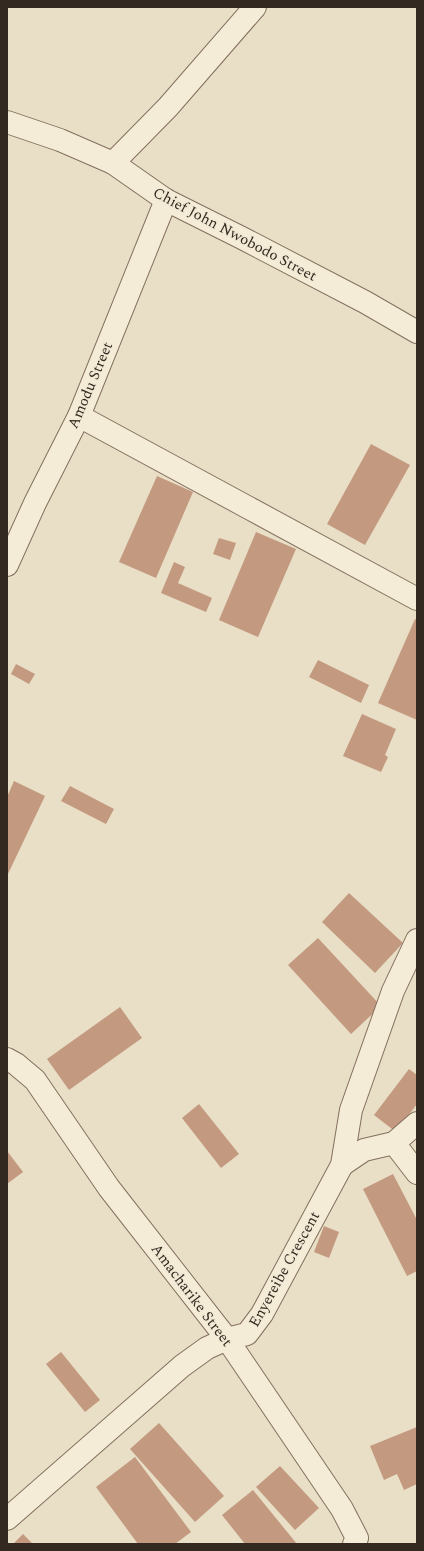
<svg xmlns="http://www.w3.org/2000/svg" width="424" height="1551" viewBox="0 0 424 1551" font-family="Spectral,serif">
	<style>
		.building { fill: #c39a80 }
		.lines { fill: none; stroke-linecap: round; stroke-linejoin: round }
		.street-casing { stroke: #83705e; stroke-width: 24 }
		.street { stroke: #f5ecd8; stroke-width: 22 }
		.labels { text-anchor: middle; stroke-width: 3; stroke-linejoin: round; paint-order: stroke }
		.street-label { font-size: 15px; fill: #342920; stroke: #f2e9d5 }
	</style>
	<rect width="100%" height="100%" fill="#e9dec6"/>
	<g class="building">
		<polygon points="371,444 410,465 365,545 327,524"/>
		<polygon points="157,476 193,492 156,578 119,562"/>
		<polygon points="256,532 296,549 258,637 219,620"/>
		<polygon points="219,538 236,543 230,560 213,554"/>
		<polygon points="174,562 185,567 178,583 212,598 206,612 161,593"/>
		<polygon points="415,619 417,620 417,720 378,703"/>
		<polygon points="318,660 369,685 361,703 309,677"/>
		<polygon points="16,664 35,674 29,684 11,674"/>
		<polygon points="362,714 396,729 385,755 388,757 381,772 343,756"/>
		<polygon points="14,781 45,796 7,876 7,797"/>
		<polygon points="70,786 114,809 106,824 61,801"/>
		<polygon points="349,893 403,943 375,973 322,922"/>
		<polygon points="318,938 381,1006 351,1034 288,965"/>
		<polygon points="120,1007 142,1038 69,1090 47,1059"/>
		<polygon points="409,1069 417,1075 417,1104 396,1132 374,1115"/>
		<polygon points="199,1104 239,1154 221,1168 182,1118"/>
		<polygon points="7,1151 23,1172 7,1184"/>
		<polygon points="393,1174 417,1220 417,1271 407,1276 363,1189"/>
		<polygon points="324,1226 339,1232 329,1258 314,1252"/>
		<polygon points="61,1352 100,1400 85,1412 46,1364"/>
		<polygon points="159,1423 224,1496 195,1522 130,1449"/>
		<polygon points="417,1427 417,1484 404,1490 397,1474 384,1480 370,1446"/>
		<polygon points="135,1457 191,1532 175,1544 138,1544 96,1487"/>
		<polygon points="280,1466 319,1508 295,1530 256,1487"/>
		<polygon points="253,1490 297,1544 245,1544 222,1515"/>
		<polygon points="23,1534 33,1544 13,1544"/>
	</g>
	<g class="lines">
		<g class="street-casing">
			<g id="street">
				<polyline points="7,122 60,140 113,163 166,200 242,238 365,302 417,332"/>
				<polyline points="113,163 168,107 255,7"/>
				<path d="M79 416C192 476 304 539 417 599"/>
				<polyline points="7,565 35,503 79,416 166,200"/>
				<polyline points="7,1059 16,1064 35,1080 109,1188 227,1339 342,1509 357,1538 354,1544"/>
				<polyline points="394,1143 417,1173"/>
				<polyline points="342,1165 364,1150 394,1143 417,1123"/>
				<polyline points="7,1519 182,1366 207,1348 227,1339 247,1334 262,1314 342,1165 351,1110 393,991 417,940"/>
			</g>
		</g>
		<use href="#street" class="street"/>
	</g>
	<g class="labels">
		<g class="street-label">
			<text transform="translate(235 234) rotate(28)" y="5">Chief John Nwobodo Street</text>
			<text transform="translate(90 385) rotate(-67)" y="5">Amodu Street</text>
			<text transform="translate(284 1269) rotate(-61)" y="5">Enyereibe Crescent</text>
			<text transform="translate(192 1295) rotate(53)" y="5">Amacharike Street</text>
		</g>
	</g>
	<rect width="424" height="1551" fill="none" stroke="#342920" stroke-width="16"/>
</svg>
